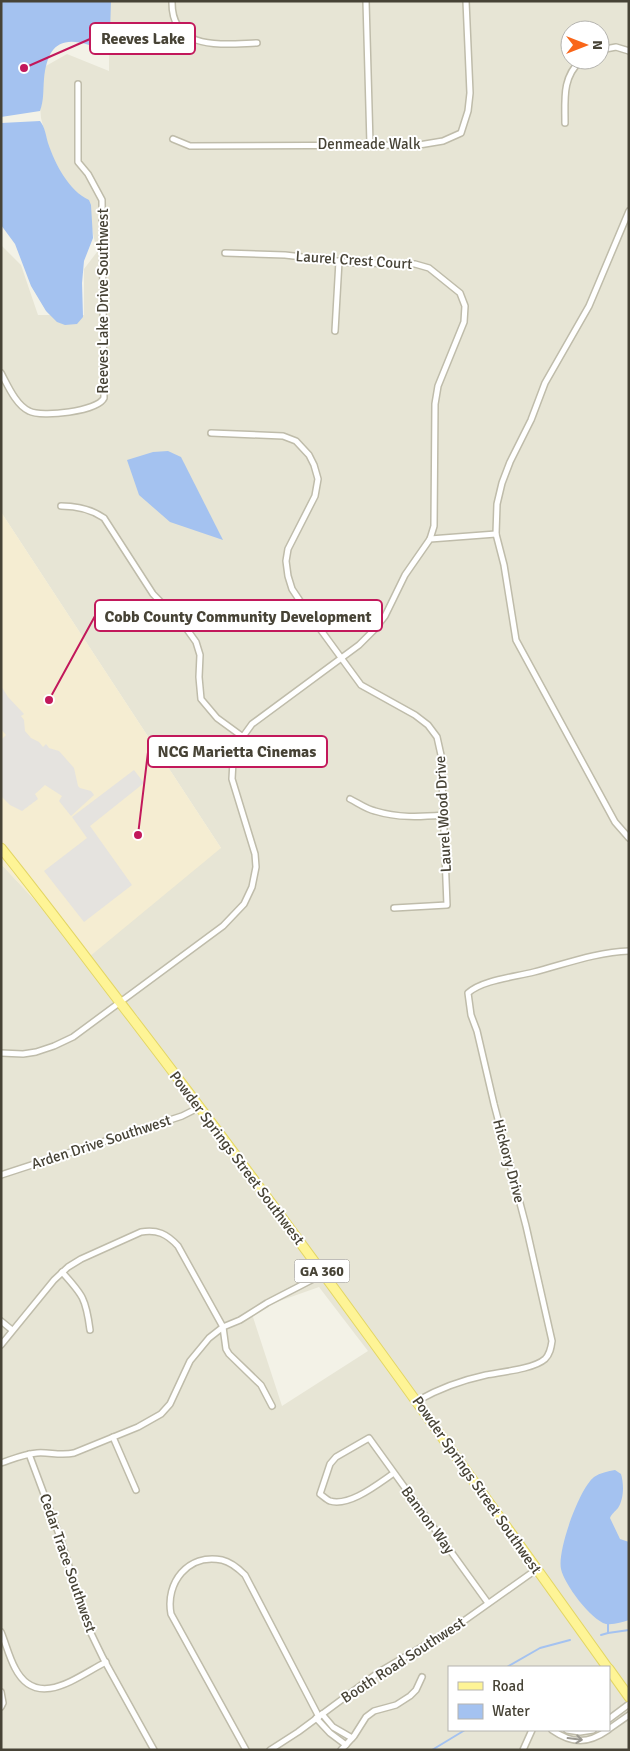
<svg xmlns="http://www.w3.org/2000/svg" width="630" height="1751" viewBox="0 0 630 1751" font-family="Signika,sans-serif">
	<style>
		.residential { fill: #e7e5d5; fill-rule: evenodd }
		.commercial { fill: #f5edd2 }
		.parking { fill: #e5e3df }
		.water { fill: #a4c2f0 }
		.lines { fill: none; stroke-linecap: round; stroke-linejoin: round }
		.stream { stroke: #a4c2f0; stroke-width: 2 }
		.street-casing { stroke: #bfbcaa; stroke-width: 8 }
		.primary-casing { stroke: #e3d665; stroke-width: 11 }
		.street { stroke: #fff; stroke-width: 5 }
		.primary { stroke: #fef496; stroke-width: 9 }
		.oneway { stroke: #9a9890 }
		.labels { text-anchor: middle; stroke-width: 4; stroke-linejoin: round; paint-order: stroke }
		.shield { fill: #fff; stroke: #7e7b72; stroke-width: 1 }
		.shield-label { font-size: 14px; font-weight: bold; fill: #474336 }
		.street-label { font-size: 15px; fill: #474336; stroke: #fff }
		.leader { fill: none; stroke: #c2185b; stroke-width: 2 }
		.callout-dot { fill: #c2185b; stroke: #fff; stroke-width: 2 }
		.callout { fill: #fff; stroke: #c2185b; stroke-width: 2 }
		.callout-label { font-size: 16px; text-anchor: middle; font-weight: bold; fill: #474336 }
	</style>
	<rect width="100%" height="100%" fill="#f3f2e7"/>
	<path class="residential" d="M109 1H629V1750H1V864L43 909 221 848 1 512V245L21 265 38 315H84V269L97 252 88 210 54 168 41 118 37 71 67 54 109 71ZM570 30H600V60H570ZM319 1287 368 1351 282 1406 251 1311ZM449 1667H609V1730H449Z"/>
	<polygon class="commercial" points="1,512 221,848 83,962 43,909 1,864"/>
	<g class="parking">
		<polygon points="1,686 8,697 24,714 21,716 24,720 25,731 31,738 39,742 43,747 46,744 49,748 59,751 74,768 78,786 80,788 91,791 94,795 71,816 59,801 62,796 45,785 35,794 38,799 22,811 10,805 1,796 1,740 6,735 1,729"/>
		<polygon points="134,770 144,783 90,826 132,885 84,922 44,871 87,838 72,817"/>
	</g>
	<g class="water">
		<path d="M1 1H111L110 33 111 52 107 54C101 51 95 47 89 45 58 35 47 49 44 79 43 91 44 100 40 111L1 117Z"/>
		<path d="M40 121C45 127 46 136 48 143 55 164 69 191 89 200L91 205 93 238 84 261 82 283 83 317 77 324 65 325 57 322 46 311 31 286 15 244 1 225V123Z"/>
		<polygon points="168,451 181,457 223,540 170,522 139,495 127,460 153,452"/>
		<path d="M615 1470 621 1474C624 1484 624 1499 618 1508 615 1512 612 1513 610 1518L620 1539 629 1542V1620C622 1622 614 1625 606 1624 591 1620 564 1584 561 1569 557 1551 579 1489 594 1477 600 1473 608 1471 615 1470Z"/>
	</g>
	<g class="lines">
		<g class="stream">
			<polyline points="608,1633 629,1630"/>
			<polyline points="601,1635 608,1633 608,1624"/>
			<polyline points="507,1667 540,1648 570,1640"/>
			<polyline points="432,1750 465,1730"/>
		</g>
		<g class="street-casing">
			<g id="street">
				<path d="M172 1C171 52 223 44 257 43"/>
				<polyline points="366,1 370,144"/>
				<polyline points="600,50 616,47 629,51"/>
				<path d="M565 123C565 98 562 78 581 60"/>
				<polyline points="173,139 190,146 419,145 443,141 461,133 468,111 470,93 466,1"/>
				<polyline points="629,211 589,306 545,383 531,420 510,462 502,483 497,504 496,534 504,565 516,640 615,822 629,838"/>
				<polyline points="225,253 285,255 354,263 415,264 429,268 460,293 465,306 464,322 438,386 435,404 434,526 430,539"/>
				<polyline points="335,331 339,261"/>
				<path d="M1 373C8 386 16 405 29 411 42 418 98 411 104 398L102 200 88 174 78 162V84"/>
				<polyline points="211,433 283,436 296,441 309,455 314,465 318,479 315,496 288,549 286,561 288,576 292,589 304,607 361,685 415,715 428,725 437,737 441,755 447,905 394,908"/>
				<path d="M61 506C78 506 91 509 104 518L153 594 186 628 196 642 200 655 199 677 201 699 217 718 243 737"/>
				<path d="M350 799C358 803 366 809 375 811 398 818 420 817 443 815"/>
				<polyline points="1,1053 23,1054 36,1052 54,1046 73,1037 223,926 244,904 252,887 256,867 255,854 232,779 233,761 239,742 252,724 359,645 374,630 385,616 405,575 430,539 496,534"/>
				<polyline points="1,1175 182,1116 200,1107"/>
				<path d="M62 1272C83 1295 86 1299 90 1330"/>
				<polyline points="1,1321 12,1330"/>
				<path d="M1 1345 54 1280 68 1267 81 1259 141 1232C157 1229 167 1234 178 1246L223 1327 226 1349 229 1354 261 1385 272 1406"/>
				<path d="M417 1401C438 1389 463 1380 486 1375 501 1372 534 1369 545 1359 550 1354 551 1348 552 1341L526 1226 494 1104 477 1031 471 1015 468 993C482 980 515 977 534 972 565 964 597 952 629 951"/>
				<polyline points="113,1437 136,1490"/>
				<polyline points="29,1454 60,1537 87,1625 103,1658 154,1750"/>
				<path d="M1 1463C13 1459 24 1454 37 1453 49 1452 61 1456 74 1453L138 1427 161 1414 170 1404 190 1361 209 1338 223 1327 240 1320 267 1303 323 1274"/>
				<path d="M394 1473C379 1483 350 1507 330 1501 327 1500 323 1496 320 1494L330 1464 336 1457 369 1438 488 1603"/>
				<path d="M1 1632C6 1644 9 1657 15 1668 37 1711 78 1676 106 1662"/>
				<polyline points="1,1692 3,1703 1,1707"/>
				<polyline points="322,1714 333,1727 352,1738"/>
				<polyline points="316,1718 330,1733 346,1745"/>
				<polyline points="609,1719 629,1704"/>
				<polyline points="609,1729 629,1715"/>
				<path d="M552 1730C572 1744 588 1744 608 1730"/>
				<polyline points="567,1730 580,1732 593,1730"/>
				<path d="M246 1750 171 1614C165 1583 188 1553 222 1560 231 1562 238 1568 245 1575L319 1717"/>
				<polyline points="270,1750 298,1732 379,1672 451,1630 537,1569"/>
				<polyline points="341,1750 354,1736 366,1717 374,1711 396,1705 410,1696 416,1690 422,1677"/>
				<polyline points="523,1750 532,1730"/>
			</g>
		</g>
		<g class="primary-casing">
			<g id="primary">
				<path d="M1 848C46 904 89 962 132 1018 295 1231 451 1449 607 1667"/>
				<polyline points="609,1669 629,1697"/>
			</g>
		</g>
		<use href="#street" class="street"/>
		<use href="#primary" class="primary"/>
	</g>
	<defs><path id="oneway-shaft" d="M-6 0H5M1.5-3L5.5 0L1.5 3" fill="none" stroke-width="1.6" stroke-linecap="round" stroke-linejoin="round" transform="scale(1.25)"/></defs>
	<use class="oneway" href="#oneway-shaft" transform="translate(575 1739) rotate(7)"/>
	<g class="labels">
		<rect class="shield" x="294.5" y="1259.5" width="55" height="23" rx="4"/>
		<g class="shield-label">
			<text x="322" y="1276">GA 360</text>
		</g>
		<g class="street-label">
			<text x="369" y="149">Denmeade Walk</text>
			<text transform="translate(354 260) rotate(4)" y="5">Laurel Crest Court</text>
			<text transform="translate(103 301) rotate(-90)" y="5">Reeves Lake Drive Southwest</text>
			<text transform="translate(443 814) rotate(-93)" y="5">Laurel Wood Drive</text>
			<text transform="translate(101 1142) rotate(-18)" y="5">Arden Drive Southwest</text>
			<text transform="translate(237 1158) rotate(53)" y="5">Powder Springs Street Southwest</text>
			<text transform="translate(509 1161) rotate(75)" y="5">Hickory Drive</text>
			<text transform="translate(477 1485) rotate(55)" y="5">Powder Springs Street Southwest</text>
			<text transform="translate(428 1520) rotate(54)" y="5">Bannon Way</text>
			<text transform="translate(68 1563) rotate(71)" y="5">Cedar Trace Southwest</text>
			<text transform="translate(403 1660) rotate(-33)" y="5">Booth Road Southwest</text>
		</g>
	</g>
	<path class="leader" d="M24 68L90 39M49 700L95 616M138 835L148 752"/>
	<g class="callout-dot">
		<circle cx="24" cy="68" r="5"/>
		<circle cx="49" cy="700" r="5"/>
		<circle cx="138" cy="835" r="5"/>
	</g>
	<g class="callout">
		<rect x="90" y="23" width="105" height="31" rx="5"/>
		<rect x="95" y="600" width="287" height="31" rx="5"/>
		<rect x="148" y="736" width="179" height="31" rx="5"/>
	</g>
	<g class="callout-label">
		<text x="143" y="44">Reeves Lake</text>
		<text x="238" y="622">Cobb County Community Development</text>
		<text x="237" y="757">NCG Marietta Cinemas</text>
	</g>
	<rect width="630" height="1751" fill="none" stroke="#474336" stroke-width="5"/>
	<rect x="448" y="1666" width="162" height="65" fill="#ffffff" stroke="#b5b4af"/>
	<rect x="458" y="1682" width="25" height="8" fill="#fef496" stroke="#b5b4af"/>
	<text x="492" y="1691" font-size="15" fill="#474336">Road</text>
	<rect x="458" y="1704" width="25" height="15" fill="#a4c2f0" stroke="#b5b4af"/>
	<text x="492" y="1716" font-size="15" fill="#474336">Water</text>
	<g transform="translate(585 45) rotate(90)"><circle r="24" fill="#ffffff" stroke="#b5b4af"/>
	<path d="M0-4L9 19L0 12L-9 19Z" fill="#f96619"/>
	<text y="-8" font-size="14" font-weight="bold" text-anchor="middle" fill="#474336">N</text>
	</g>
</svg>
